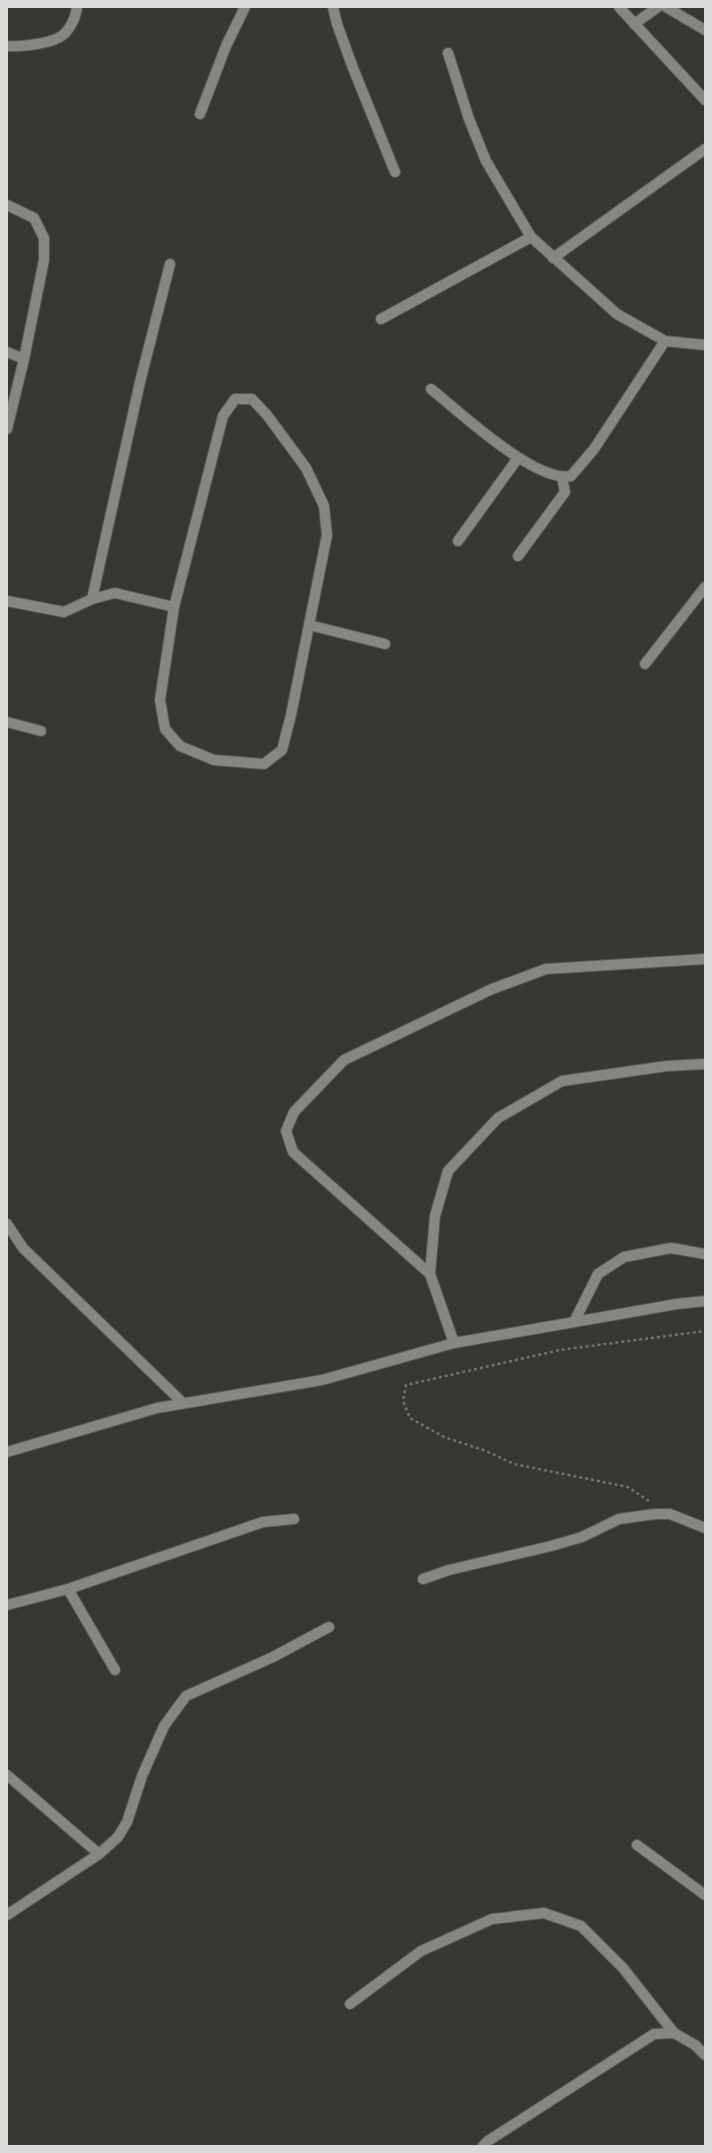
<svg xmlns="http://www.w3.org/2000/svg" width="712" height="2153" viewBox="0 0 712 2153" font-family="'Asap Condensed',sans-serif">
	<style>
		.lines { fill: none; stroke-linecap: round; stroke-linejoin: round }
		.minor-casing { stroke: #565754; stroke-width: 12 }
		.path { stroke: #72736f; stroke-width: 2.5; stroke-dasharray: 3 3; stroke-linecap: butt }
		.minor { stroke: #858782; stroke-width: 10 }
	</style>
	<rect width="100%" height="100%" fill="#373834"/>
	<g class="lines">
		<g class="minor-casing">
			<g id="minor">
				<polyline points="333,7 337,24 353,68 395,172"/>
				<polyline points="619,7 705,100"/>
				<polyline points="666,7 705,30"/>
				<polyline points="634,24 658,7"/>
				<path d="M7 46C21 47 48 44 60 37 70 31 76 17 77 7"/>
				<polyline points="448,53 469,119 486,161 531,237 617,314 665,341 705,345"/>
				<polyline points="200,114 226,46 245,7"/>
				<polyline points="7,205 34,218 44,238 44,260 24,359 7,429"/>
				<polyline points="553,258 705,149"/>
				<polyline points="381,319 531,237"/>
				<polyline points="7,352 24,359"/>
				<path d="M431 389C460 412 535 483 571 476L594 449 665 341"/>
				<polygon points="235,399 252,399 267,415 306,468 324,506 327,535 291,715 282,750 264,764 214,760 180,746 165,729 160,700 174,607 223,416"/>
				<polyline points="458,541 518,458"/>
				<polyline points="518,556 565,492 562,478"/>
				<polyline points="92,599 140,382 170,264"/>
				<polyline points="7,601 64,612 92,599 115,593 174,607"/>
				<polyline points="309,625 385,644"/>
				<polyline points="645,664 705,587"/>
				<polyline points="7,722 41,731"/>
				<polyline points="7,1224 23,1248 183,1403"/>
				<polyline points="430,1274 293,1152 286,1131 294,1112 344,1060 492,989 546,969 705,959"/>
				<polyline points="574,1322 598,1274 624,1257 671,1248 705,1254"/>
				<polyline points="454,1343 430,1274 435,1216 448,1171 498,1118 562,1081 667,1066 705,1064"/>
				<polyline points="7,1452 157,1408 322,1380 454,1343 677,1304 705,1301"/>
				<polyline points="423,1579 449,1570 551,1546 582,1537 619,1519 655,1514 670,1514 705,1528"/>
				<polyline points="68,1589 115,1670"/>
				<polyline points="7,1605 68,1589 263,1522 294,1519"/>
				<polyline points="7,1775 99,1854"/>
				<polyline points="637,1845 705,1895"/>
				<polyline points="7,1915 99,1854 118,1837 127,1822 142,1776 164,1726 186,1696 273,1657 329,1627"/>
				<polyline points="350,2004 421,1951 492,1919 544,1913 581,1926 623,1968 674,2033"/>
				<polyline points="483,2146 488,2141 654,2034 674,2033 695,2045 705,2055"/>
			</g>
		</g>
		<polyline class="path" points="649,1501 628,1487 514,1464 486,1451 444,1437 410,1418 403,1401 406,1385 560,1350 705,1331"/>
		<use href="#minor" class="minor"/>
	</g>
	<rect width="712" height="2153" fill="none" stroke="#d9dad8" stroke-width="16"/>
</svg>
